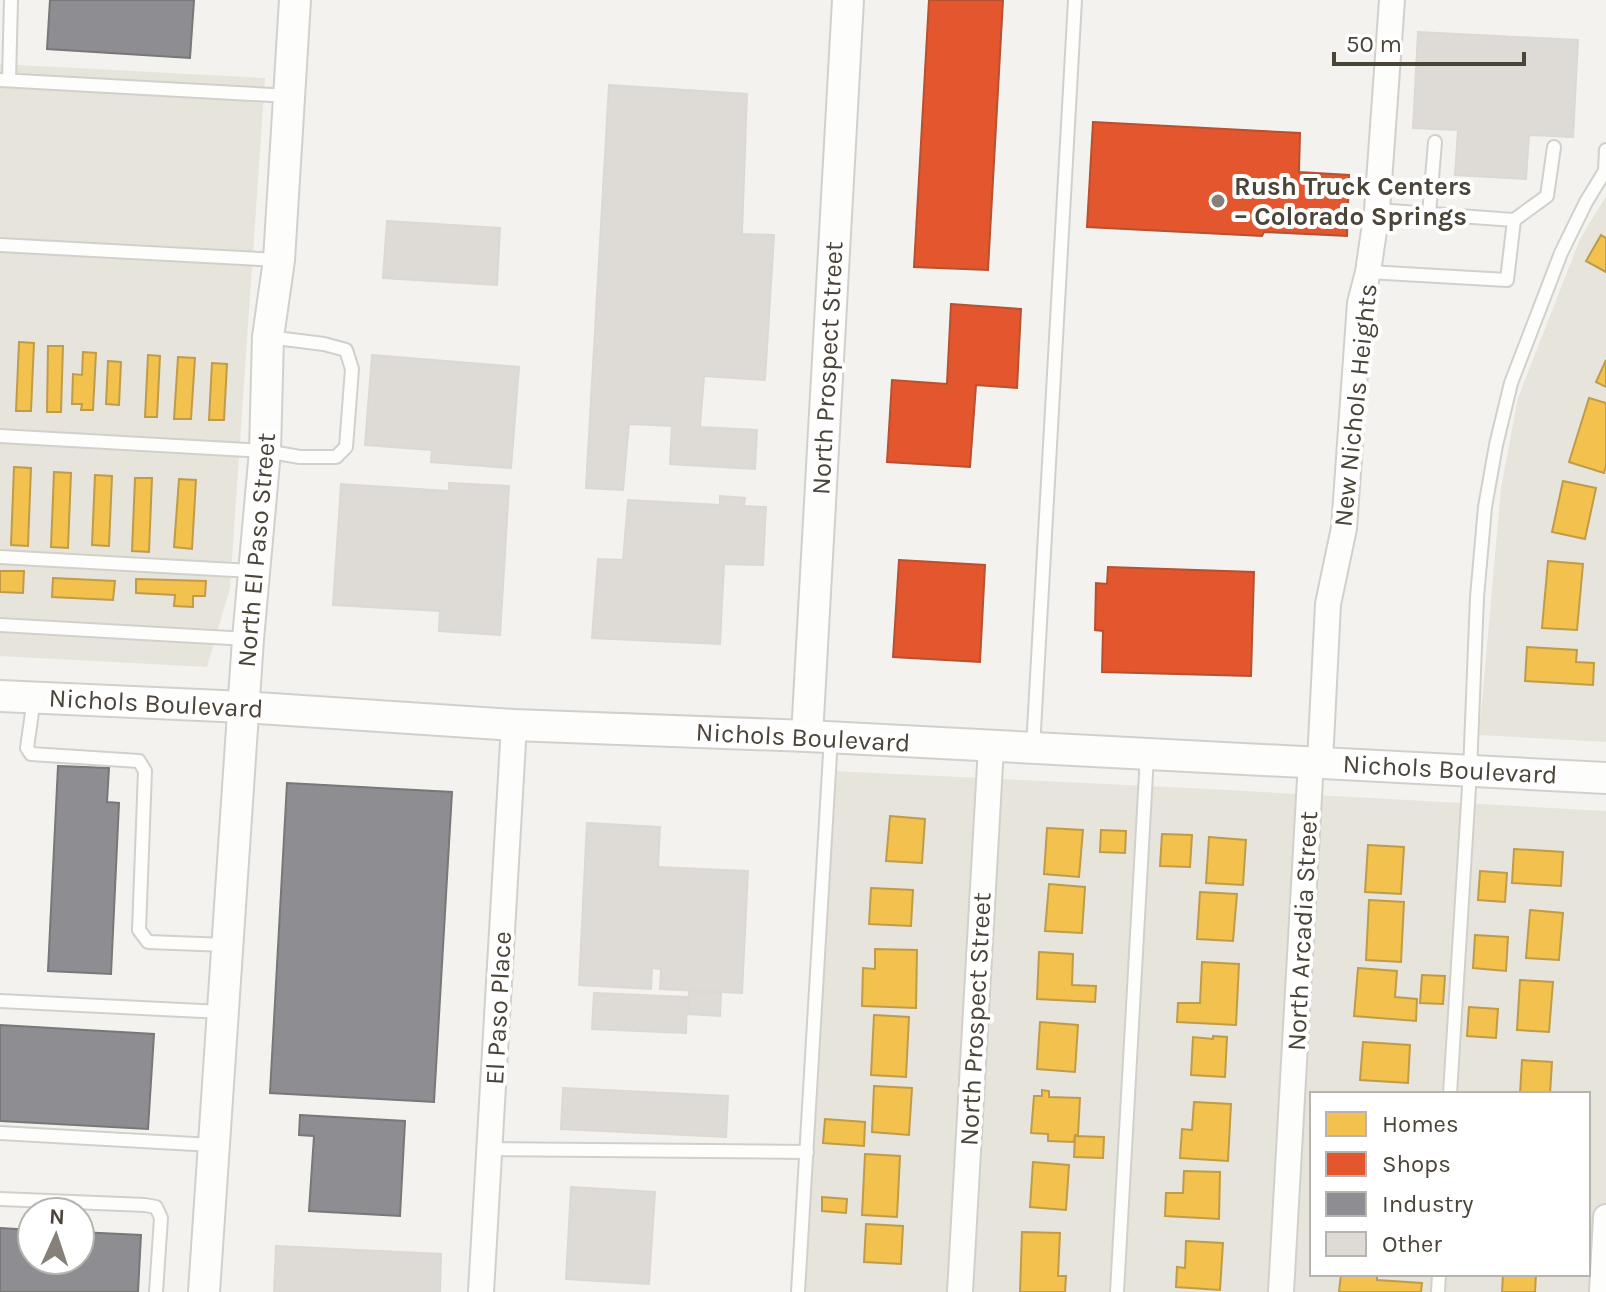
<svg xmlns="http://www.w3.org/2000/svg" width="1606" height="1292" viewBox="0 0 1606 1292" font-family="Karla,sans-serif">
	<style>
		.residential { fill: #e7e4dc; fill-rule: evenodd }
		.homes { fill: #f2c14e; stroke: #c09c48; stroke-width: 2 }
		.shops { fill: #e4572e; stroke: #b65131; stroke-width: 2 }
		.industry { fill: #8d8d92; stroke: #797777; stroke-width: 2 }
		.building { fill: #dedbd6; stroke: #dcd9d4; stroke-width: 2 }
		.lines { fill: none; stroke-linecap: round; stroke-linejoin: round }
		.service-casing { stroke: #d2d0cb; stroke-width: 16 }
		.minor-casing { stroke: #d2d0cb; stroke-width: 28 }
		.tertiary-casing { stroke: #d2d0cb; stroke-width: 34 }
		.service { stroke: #fdfdfc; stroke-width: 12 }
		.minor { stroke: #fdfdfc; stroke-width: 24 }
		.tertiary { stroke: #fdfdfc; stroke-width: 30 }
		.poi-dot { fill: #868178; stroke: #fff; stroke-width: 3 }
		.labels { text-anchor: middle; stroke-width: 8; stroke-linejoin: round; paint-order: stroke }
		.poi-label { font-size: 26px; font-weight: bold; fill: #4b4439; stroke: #fff; text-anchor: start }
		.street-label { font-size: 26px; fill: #4b4439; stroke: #fff }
	</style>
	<rect width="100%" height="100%" fill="#f4f2ee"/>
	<g class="residential">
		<polygon points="0,64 265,78 230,588 207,667 0,656"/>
		<polygon points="1606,196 1606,742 1479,735 1501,488 1518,398 1580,239"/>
		<path d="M833 771 1190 788 1606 811V1292H804ZM1312 1094H1588V1274H1312Z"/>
	</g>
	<g class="homes">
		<polygon points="1601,235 1606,238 1606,272 1586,261"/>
		<polygon points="19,342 34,343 31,411 16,411"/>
		<polygon points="48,346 63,346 61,412 47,412"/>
		<polygon points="83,352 96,353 93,410 81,410 82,404 72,404 73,374 82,375"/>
		<polygon points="148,355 160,356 157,417 145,417"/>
		<polygon points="178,357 195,358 191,419 174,419"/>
		<polygon points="1606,360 1606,387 1596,382"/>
		<polygon points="108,361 121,362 119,405 106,404"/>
		<polygon points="212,363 227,364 224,420 209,420"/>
		<polygon points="1589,398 1606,403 1606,466 1604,473 1569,462"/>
		<polygon points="14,467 31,468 28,546 11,545"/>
		<polygon points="54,472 71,473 68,548 51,547"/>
		<polygon points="95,475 112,476 109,546 92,545"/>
		<polygon points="135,478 152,478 149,552 132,551"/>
		<polygon points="179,479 196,480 192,549 174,547"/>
		<polygon points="1563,481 1596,488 1585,539 1552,532"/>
		<polygon points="1548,561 1583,564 1577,630 1542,628"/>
		<polygon points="0,571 24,571 23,593 0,592"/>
		<polygon points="53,578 115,581 113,600 52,597"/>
		<polygon points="136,579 206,581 205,596 193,596 193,607 174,606 175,595 136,593"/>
		<polygon points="1527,647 1577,650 1576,662 1594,663 1593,685 1525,681"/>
		<polygon points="890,816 925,819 922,863 886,861"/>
		<polygon points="1047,828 1083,830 1079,877 1044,874"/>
		<polygon points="1101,830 1126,831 1125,853 1100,852"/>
		<polygon points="1162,834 1192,835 1190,867 1160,866"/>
		<polygon points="1209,837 1246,840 1243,885 1206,883"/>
		<polygon points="1368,845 1404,847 1401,894 1365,892"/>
		<polygon points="1514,849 1563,852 1561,886 1512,883"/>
		<polygon points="1480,871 1507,873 1505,902 1478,900"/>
		<polygon points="1049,884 1085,887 1082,933 1045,931"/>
		<polygon points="871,888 913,890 911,926 869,924"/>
		<polygon points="1200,892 1237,894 1233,941 1197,939"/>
		<polygon points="1369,900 1404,902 1401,962 1366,960"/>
		<polygon points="1530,910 1563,913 1559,960 1526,958"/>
		<polygon points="1475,935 1508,937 1506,971 1473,968"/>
		<polygon points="875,949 917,950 916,1008 862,1006 863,968 875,969"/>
		<polygon points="1039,952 1073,954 1072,985 1096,986 1095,1002 1037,999"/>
		<polygon points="1202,962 1239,964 1236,1025 1177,1022 1178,1003 1200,1003"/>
		<polygon points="1358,968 1397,971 1395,997 1417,999 1416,1021 1354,1016"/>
		<polygon points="1422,975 1445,976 1443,1004 1420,1003"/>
		<polygon points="1520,980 1553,982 1549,1032 1517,1030"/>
		<polygon points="1469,1007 1498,1009 1496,1038 1467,1036"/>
		<polygon points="874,1015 909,1017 906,1077 871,1075"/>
		<polygon points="1040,1022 1078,1025 1075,1072 1037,1069"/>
		<polygon points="1213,1036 1227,1037 1225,1077 1191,1075 1193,1037 1213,1039"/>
		<polygon points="1363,1042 1410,1045 1408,1083 1360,1080"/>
		<polygon points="1522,1060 1552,1062 1550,1094 1520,1094"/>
		<polygon points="874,1086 912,1088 909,1135 872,1132"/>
		<polygon points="1042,1090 1049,1091 1049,1097 1080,1098 1078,1135 1075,1135 1074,1142 1048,1141 1048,1134 1031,1133 1034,1096 1042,1096"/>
		<polygon points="1194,1102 1231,1104 1228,1161 1180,1158 1182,1129 1192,1130"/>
		<polygon points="825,1119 865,1122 864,1146 823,1143"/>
		<polygon points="1075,1136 1104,1137 1103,1158 1074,1157"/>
		<polygon points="865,1154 900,1156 897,1217 862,1215"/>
		<polygon points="1033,1162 1069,1165 1066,1210 1030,1207"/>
		<polygon points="1184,1171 1220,1172 1219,1219 1165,1216 1166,1193 1183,1193"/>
		<polygon points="822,1197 847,1199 846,1213 822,1211"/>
		<polygon points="866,1224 903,1226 901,1264 864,1262"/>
		<polygon points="1022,1232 1060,1233 1058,1276 1066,1276 1065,1292 1020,1292"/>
		<polygon points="1186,1241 1223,1243 1220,1290 1176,1287 1177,1267 1185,1268"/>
		<polygon points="1341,1274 1377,1274 1377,1280 1422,1283 1421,1292 1339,1292"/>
		<polygon points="1503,1274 1536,1274 1535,1292 1502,1292"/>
	</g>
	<g class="shops">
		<polygon points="929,0 1003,0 988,270 914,267"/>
		<polygon points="1093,122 1300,133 1299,172 1349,175 1347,236 1264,232 1262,236 1087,227"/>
		<polygon points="951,304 1021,309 1017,388 976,385 970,467 887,462 892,380 947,384"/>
		<polygon points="899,560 985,565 980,662 893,657"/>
		<polygon points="1108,567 1254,572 1251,676 1102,672 1103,631 1095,630 1096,583 1107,584"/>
	</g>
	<g class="industry">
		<polygon points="50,0 194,0 190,58 47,49"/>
		<polygon points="58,766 109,768 107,802 119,803 111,974 48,971"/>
		<polygon points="287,783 452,792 434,1102 270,1093"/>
		<polygon points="0,1025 154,1034 148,1129 0,1121"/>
		<polygon points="300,1115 405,1121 400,1216 309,1211 314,1136 299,1135"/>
		<polygon points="0,1228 32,1230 32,1260 80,1260 80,1232 141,1235 138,1292 0,1292"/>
	</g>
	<g class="building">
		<polygon points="1418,32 1578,40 1573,137 1529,135 1526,179 1455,175 1458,130 1413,128"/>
		<polygon points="609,85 747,94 742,234 774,235 765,380 704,376 700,427 757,430 755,469 670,464 672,426 629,424 623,490 586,488"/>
		<polygon points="387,221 500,228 497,285 383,278"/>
		<polygon points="372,355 519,367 511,468 431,462 432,450 365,445"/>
		<polygon points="449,483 509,486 500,635 439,631 440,611 333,605 341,484 449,491"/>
		<polygon points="720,496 745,498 744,506 766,507 763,565 724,564 720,644 592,638 598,559 623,560 628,500 720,505"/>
		<polygon points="587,823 660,827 658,867 748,871 742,993 660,989 661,969 652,968 651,989 579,985"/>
		<polygon points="689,992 721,993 720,1016 688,1014"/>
		<polygon points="594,993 687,997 686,1033 592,1029"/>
		<polygon points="563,1088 728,1096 726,1137 561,1129"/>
		<polygon points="571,1187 655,1192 649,1284 566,1279"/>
		<polygon points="276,1246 441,1254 440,1292 274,1292"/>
	</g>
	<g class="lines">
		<g class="service-casing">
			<g id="service">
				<polyline points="0,80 290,96"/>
				<polyline points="9,80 11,0"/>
				<polyline points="1429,214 1435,142"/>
				<polyline points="1514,220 1547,196 1554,147"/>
				<polyline points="0,245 279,260"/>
				<polyline points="1368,272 1507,280 1514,220 1377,210"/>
				<polyline points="0,436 265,451 300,457 336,457 346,447 352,369 346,350 324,344 268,337"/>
				<polyline points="0,557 252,571"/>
				<polyline points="0,625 248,639"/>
				<polyline points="34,698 27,748 31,754 139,761 145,771 139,930 148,942 227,945"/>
				<polyline points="1033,748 1075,0"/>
				<polyline points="0,1001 222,1012"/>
				<polyline points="1450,1094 1470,771 1477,597 1485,507 1496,445 1511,383 1561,253 1586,202 1605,171 1606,150"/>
				<polyline points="0,1133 212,1145"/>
				<polyline points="489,1149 807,1152"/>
				<polyline points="0,1199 145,1205 156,1207 161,1218 156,1292"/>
				<polyline points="798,1292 831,737"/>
				<polyline points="1117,1292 1147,756"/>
				<polyline points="1438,1292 1439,1274"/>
			</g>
		</g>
		<g class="minor-casing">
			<g id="minor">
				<polyline points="1320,762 1328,604 1344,528 1360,303 1368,272 1377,210 1392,0"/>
				<polyline points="481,1292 514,725"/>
				<polyline points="960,1292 991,747"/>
				<polyline points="1281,1292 1311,761"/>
				<polyline points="1602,1292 1606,1217"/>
			</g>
		</g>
		<g class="tertiary-casing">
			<g id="tertiary">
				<polyline points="0,696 244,707 514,725 807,736 1606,778"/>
				<polyline points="807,736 848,0"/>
				<polyline points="204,1292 248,639 265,451 268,337 279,260 295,0"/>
			</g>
		</g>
		<use href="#service" class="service"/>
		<use href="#minor" class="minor"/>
		<use href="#tertiary" class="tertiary"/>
	</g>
	<circle class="poi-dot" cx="1218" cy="201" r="8"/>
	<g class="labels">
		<g class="poi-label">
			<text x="1234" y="195">Rush Truck Centers<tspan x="1234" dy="30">– Colorado Springs</tspan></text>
		</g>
		<g class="street-label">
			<text transform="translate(827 368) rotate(-87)" y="9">North Prospect Street</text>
			<text transform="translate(1355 405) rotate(-84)" y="9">New Nichols Heights</text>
			<text transform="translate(256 550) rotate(-85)" y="9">North El Paso Street</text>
			<text transform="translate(156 703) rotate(3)" y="9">Nichols Boulevard</text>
			<text transform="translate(803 737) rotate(3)" y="9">Nichols Boulevard</text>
			<text transform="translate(1450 769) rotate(3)" y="9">Nichols Boulevard</text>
			<text transform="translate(1302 931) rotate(-87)" y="9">North Arcadia Street</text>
			<text transform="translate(498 1008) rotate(-87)" y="9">El Paso Place</text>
			<text transform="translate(975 1019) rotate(-87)" y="9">North Prospect Street</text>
		</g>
	</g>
	<rect x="1310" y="1092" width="280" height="184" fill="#ffffff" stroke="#b7b4b0" stroke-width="2"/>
	<rect x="1326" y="1112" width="40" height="24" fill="#f2c14e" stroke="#b7b4b0" stroke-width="2"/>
	<text x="1382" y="1132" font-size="24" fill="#4b4439">Homes</text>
	<rect x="1326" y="1152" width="40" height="24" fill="#e4572e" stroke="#b7b4b0" stroke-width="2"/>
	<text x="1382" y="1172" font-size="24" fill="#4b4439">Shops</text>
	<rect x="1326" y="1192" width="40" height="24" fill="#8d8d92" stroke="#b7b4b0" stroke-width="2"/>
	<text x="1382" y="1212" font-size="24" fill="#4b4439">Industry</text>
	<rect x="1326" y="1232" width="40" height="24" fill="#dedbd6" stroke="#b7b4b0" stroke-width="2"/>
	<text x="1382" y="1252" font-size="24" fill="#4b4439">Other</text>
	<g transform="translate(56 1236) rotate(3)"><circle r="38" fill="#ffffff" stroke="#b7b4b0" stroke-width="2"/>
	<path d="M0-6L14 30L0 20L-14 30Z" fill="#868178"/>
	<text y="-12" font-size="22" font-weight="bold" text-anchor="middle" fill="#4b4439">N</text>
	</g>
	<path d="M1334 52v12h190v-12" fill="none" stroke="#4b4439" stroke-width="4"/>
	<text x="1346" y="52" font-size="24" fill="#4b4439" stroke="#ffffff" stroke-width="6" paint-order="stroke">50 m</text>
</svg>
